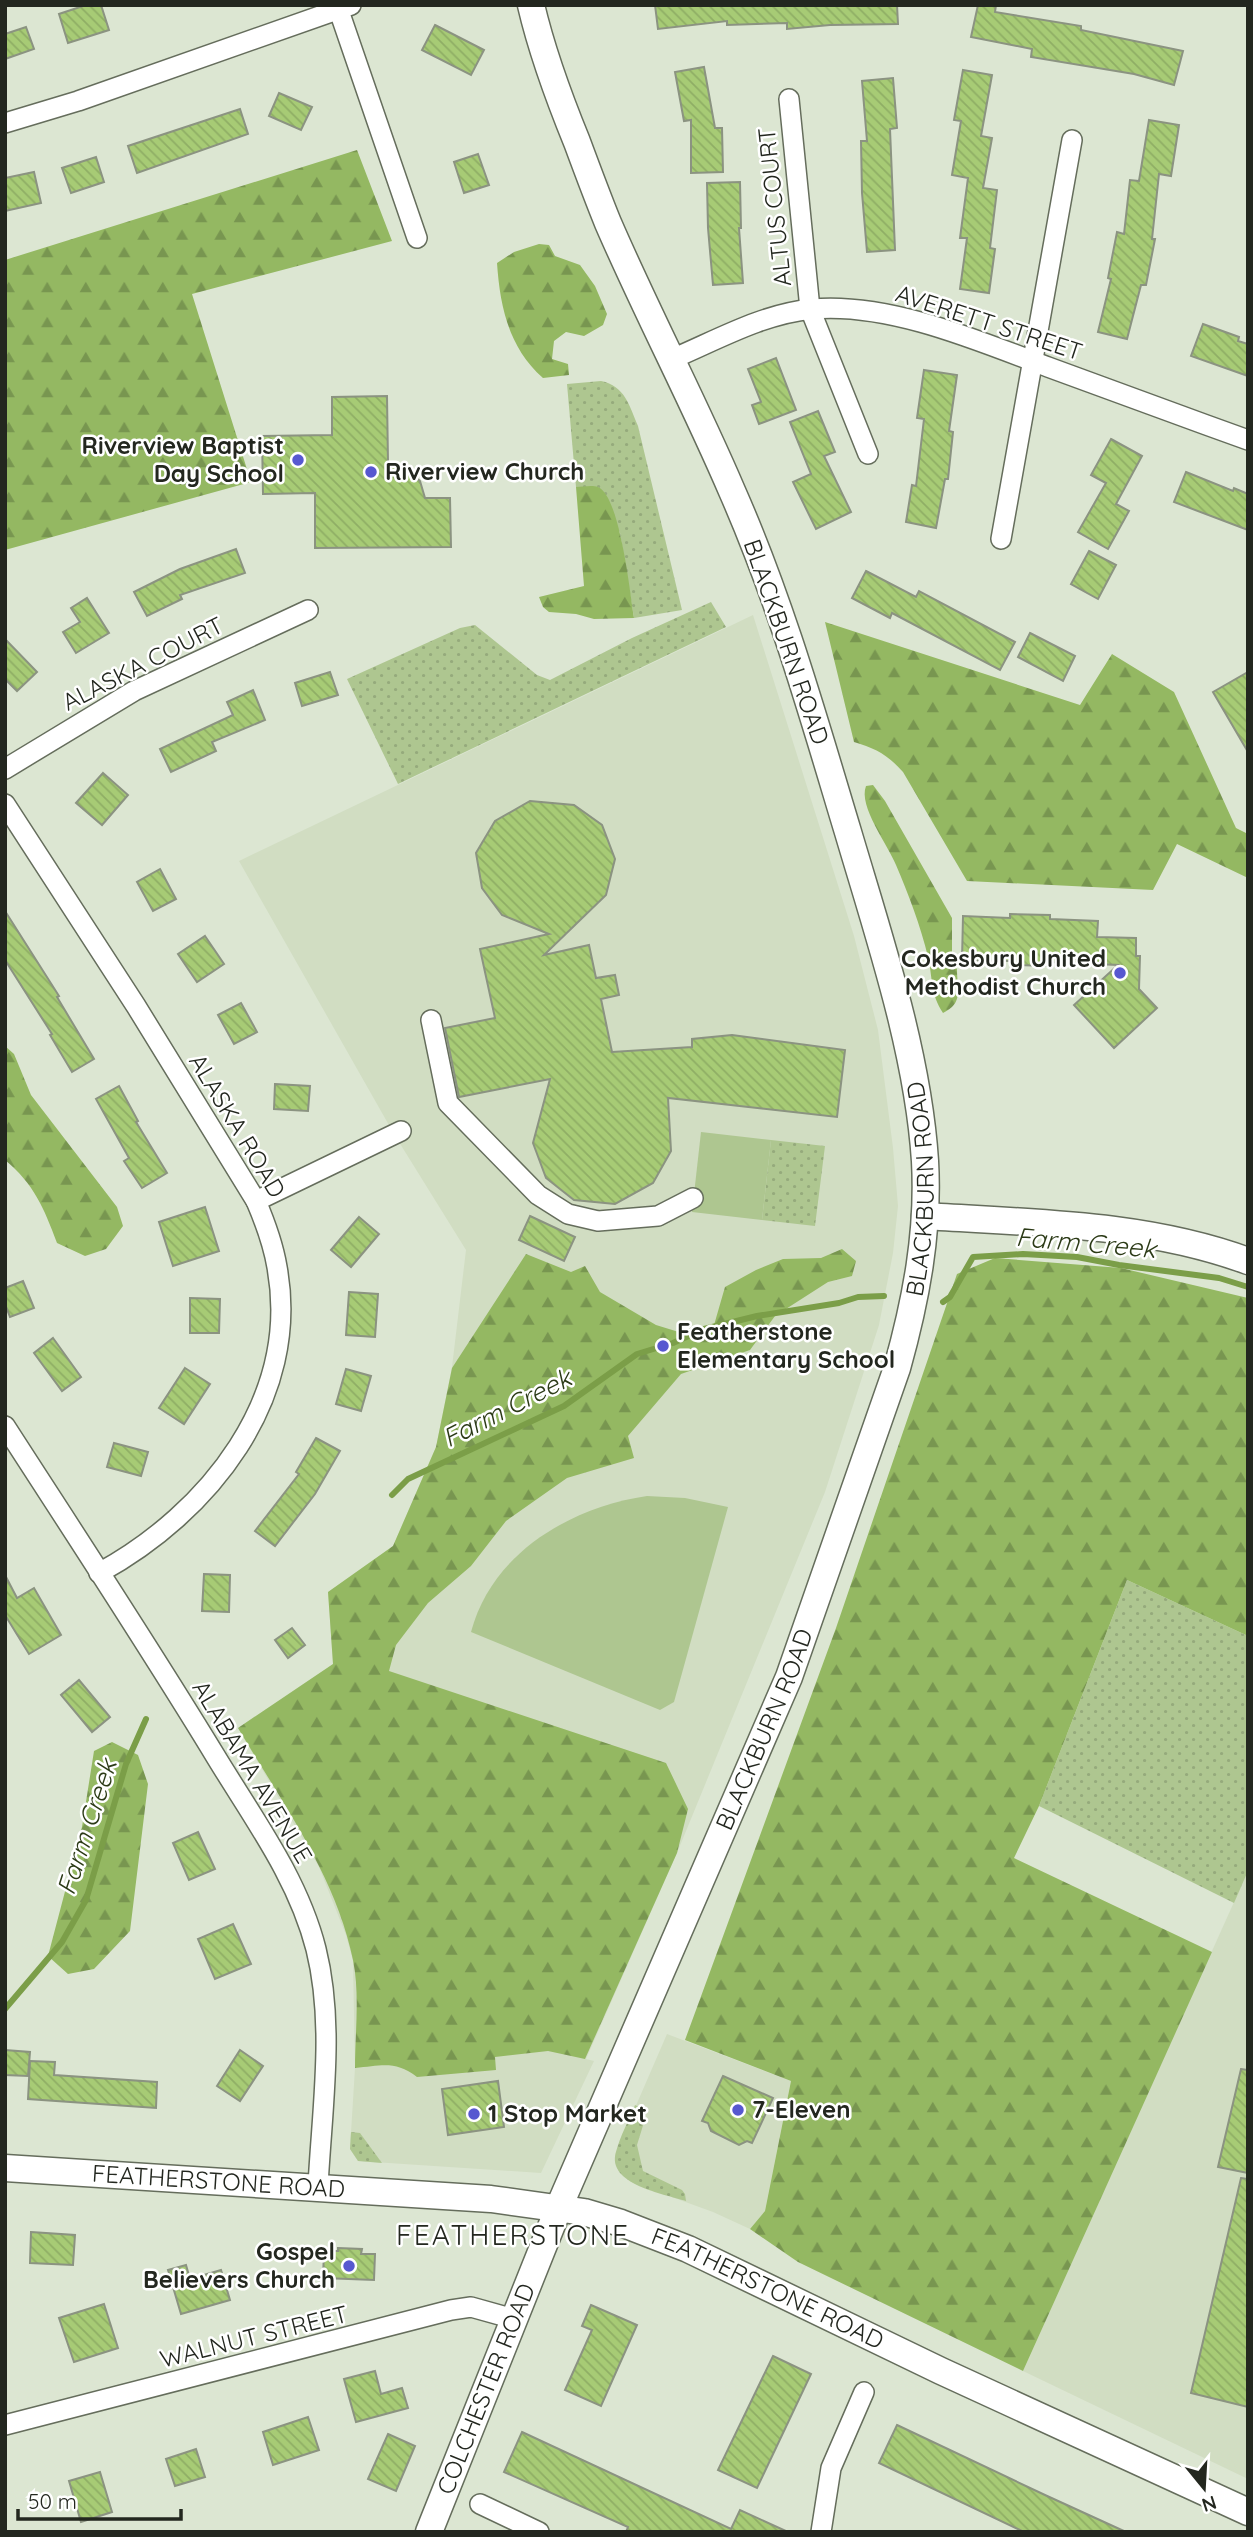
<svg xmlns="http://www.w3.org/2000/svg" width="1253" height="2537" viewBox="0 0 1253 2537" font-family="Quicksand,sans-serif">
	<style>
		.built { fill: #d1ddc2 }
		.green { fill: url(#green-dots) }
		.forest { fill: url(#forest-firs) }
		.pitch { fill: #aec690 }
		.lines { fill: none; stroke-linecap: round; stroke-linejoin: round }
		.stream { stroke: #7b9e48; stroke-width: 6 }
		.building { fill: url(#building-back-hatch); stroke: #8b9381; stroke-width: 2 }
		.street-casing { stroke: #656d5c; stroke-width: 22 }
		.secondary-casing { stroke: #656d5c; stroke-width: 29 }
		.street { stroke: #fff; stroke-width: 19 }
		.secondary { stroke: #fff; stroke-width: 26 }
		.poi-dot { fill: #5758d0; stroke: #fff; stroke-width: 2.5 }
		.labels { text-anchor: middle; stroke-width: 5; stroke-linejoin: round; paint-order: stroke }
		.street-label { font-size: 24px; fill: #23271f; stroke: #fff }
		.poi-label { font-size: 24px; font-weight: bold; fill: #23271f; stroke: #fff; text-anchor: start }
		.water-label { font-size: 26px; font-style: italic; fill: #2c3b17; stroke: #fff }
		.quarter-label { font-size: 28px; letter-spacing: 2px; fill: #23271f; stroke: #fff }
	</style>
	<defs>
		<pattern id="green-dots" width="8" height="8" patternUnits="userSpaceOnUse" patternTransform="scale(1.75)"><rect width="8" height="8" fill="#aec690"/><path d="M2 2h.1M6 6h.1" fill="none" stroke="#95aa7c" stroke-width="1.8" stroke-linecap="round"/></pattern>
		<pattern id="forest-firs" width="22" height="20" patternUnits="userSpaceOnUse" patternTransform="scale(1.75)"><rect width="22" height="20" fill="#94b862"/><path d="M5 1l3.5 6h-7zM16 11l3.5 6h-7z" fill="#789650"/></pattern>
		<pattern id="building-back-hatch" width="6" height="6" patternUnits="userSpaceOnUse" patternTransform="scale(1.75)"><rect width="6" height="6" fill="#a7cb75"/><path d="M-1 5l2 2M0 0l6 6M5-1l2 2" fill="none" stroke="#8fae65"/></pattern>
	</defs>
	<rect width="100%" height="100%" fill="#dce6d2"/>
	<g class="built">
		<polygon points="753,615 854,936 878,1030 893,1148 898,1206 893,1253 879,1325 825,1492 677,1853 586,2059 594,2061 541,2173 358,2161 350,2149 355,2068 353,1961 346,1935 319,1867 238,1728 333,1664 328,1592 393,1546 436,1447 452,1367 466,1250 394,1134 239,861"/>
		<polygon points="1248,1871 1248,2479 1023,2371"/>
		<polygon points="667,2034 791,2081 765,2211 750,2229 713,2212 633,2183 619,2172 615,2162 615,2154"/>
	</g>
	<g class="green">
		<path d="M601 381C625 386 629 405 638 426L682 610 634 618 620 533 598 487H576L567 384Z"/>
		<polygon points="711,602 726,627 398,784 347,679 460,628 475,625 537,675 550,680 632,638"/>
		<polygon points="771,1140 825,1146 815,1226 762,1220"/>
		<polygon points="1127,1580 1248,1636 1248,1871 1234,1903 1039,1806"/>
		<path d="M635 2105 643 2109 645 2119 637 2145 643 2171 682 2190 685 2194 686 2201C664 2194 606 2184 616 2152 620 2136 629 2120 635 2105Z"/>
		<polygon points="351,2132 360,2133 382,2163 358,2161 350,2149"/>
	</g>
	<g class="forest">
		<polygon points="357,150 392,241 192,294 251,482 5,550 5,260"/>
		<path d="M539 244 549 245 555 256 580 265 595 286 607 314 603 325 584 336 566 332 554 341 552 359 568 364 569 375 543 378C509 348 500 307 497 263L514 252Z"/>
		<path d="M576 487C582 487 592 485 598 487 620 496 630 593 634 618L594 619 576 614 549 612 543 607 539 597 584 586Z"/>
		<path d="M825 622 1080 705 1112 654 1174 692 1236 828 1248 834V878L1177 844 1153 890 967 881 903 772C888 755 875 748 854 742Z"/>
		<path d="M873 785 885 801 952 918V964L957 969C957 989 964 1003 943 1013 930 993 933 979 928 957 921 927 908 893 896 865 888 845 858 806 866 786Z"/>
		<path d="M5 1046 14 1054 31 1095 117 1207 123 1226 106 1249 85 1256 57 1243C44 1208 34 1184 5 1160Z"/>
		<path d="M842 1249 856 1261 852 1276 828 1282 775 1316 750 1350 681 1374 628 1436 634 1458 567 1478 506 1521 471 1566 428 1603 396 1645 389 1671 666 1763 688 1809 677 1853 585 2059 548 2051 495 2057 496 2070 417 2077C395 2060 381 2066 355 2068 355 2033 360 1994 353 1960 336 1876 281 1801 238 1728L333 1664 328 1592 393 1546 436 1447 452 1368 526 1254 571 1272 585 1266 600 1292 656 1325 682 1333 712 1332 725 1287 756 1270 783 1259 821 1258Z"/>
		<polygon points="995,1258 1121,1268 1248,1298 1248,1636 1127,1580 1039,1806 1014,1858 1212,1952 1023,2371 798,2262 750,2229 765,2211 791,2081 685,2040 836,1628 957,1274"/>
		<polygon points="112,1742 138,1755 148,1784 130,1931 94,1969 68,1974 48,1956 82,1827 94,1751"/>
	</g>
	<g class="pitch">
		<polygon points="701,1132 771,1140 762,1220 692,1212"/>
		<path d="M647 1496 685 1498 728 1507 674 1702 660 1710 471 1632C492 1552 572 1507 647 1496Z"/>
	</g>
	<g class="lines">
		<g class="stream">
			<polyline points="943,1302 950,1297 973,1257 1023,1254 1077,1257 1119,1265 1219,1278 1248,1287"/>
			<polyline points="392,1495 408,1479 564,1406 637,1354 673,1343 704,1329 757,1316 839,1303 858,1297 884,1296"/>
			<polyline points="5,2009 62,1942 86,1900 126,1764 146,1719"/>
		</g>
	</g>
	<g class="building">
		<polygon points="86,5 101,5 109,30 68,43 59,14"/>
		<polygon points="655,5 897,5 898,24 830,25 787,29 787,23 727,25 727,21 658,29"/>
		<polygon points="978,5 996,5 995,12 1081,26 1081,30 1183,51 1174,85 1134,74 1031,57 1032,49 971,37"/>
		<polygon points="435,25 484,50 471,75 422,50"/>
		<polygon points="26,27 34,49 5,59 5,34"/>
		<polygon points="704,67 715,128 722,128 723,172 691,173 691,120 684,121 675,72"/>
		<polygon points="963,70 992,75 981,136 992,138 983,188 997,190 990,248 995,249 989,293 960,289 967,238 960,238 968,178 952,175 961,121 954,120"/>
		<polygon points="893,78 897,128 890,129 895,250 867,252 862,193 861,141 867,141 862,81"/>
		<polygon points="279,93 312,107 301,130 269,116"/>
		<polygon points="240,109 248,134 137,173 128,146"/>
		<polygon points="1149,120 1179,125 1171,176 1159,174 1152,239 1155,239 1146,285 1141,285 1127,339 1098,332 1111,279 1108,278 1117,232 1124,234 1130,180 1139,181"/>
		<polygon points="478,154 489,185 464,193 454,162"/>
		<polygon points="96,157 104,182 71,193 62,168"/>
		<polygon points="34,172 41,203 5,211 5,178"/>
		<polygon points="740,182 741,228 739,228 743,283 713,285 708,228 707,183"/>
		<polygon points="1203,324 1239,337 1238,341 1248,344 1248,376 1191,356"/>
		<polygon points="776,358 796,410 759,424 752,405 761,402 748,369"/>
		<polygon points="924,370 957,375 949,431 953,432 948,479 945,479 936,528 906,522 912,485 916,486 924,419 917,418"/>
		<polygon points="387,396 388,462 404,466 420,481 425,498 450,498 451,547 315,548 315,493 263,494 262,436 332,435 332,397"/>
		<polygon points="818,411 835,452 824,456 851,512 816,529 793,482 811,474 790,422"/>
		<polygon points="1111,439 1142,456 1116,504 1129,511 1108,549 1078,532 1106,483 1091,475"/>
		<polygon points="1186,472 1233,491 1234,488 1248,494 1248,530 1174,502"/>
		<polygon points="236,549 245,573 180,595 182,599 147,616 134,592 180,569"/>
		<polygon points="1089,551 1116,565 1098,599 1071,584"/>
		<polygon points="866,571 916,597 919,591 1015,642 1000,670 892,613 890,618 852,598"/>
		<polygon points="87,598 109,633 76,653 63,632 80,622 71,608"/>
		<polygon points="1030,633 1075,656 1063,681 1018,657"/>
		<polygon points="5,639 37,672 17,691 5,679"/>
		<polygon points="330,672 338,695 302,706 295,683"/>
		<polygon points="1248,672 1248,752 1213,692"/>
		<polygon points="253,690 265,720 212,742 216,751 171,772 160,749 233,715 227,702"/>
		<polygon points="103,773 128,795 102,825 76,803"/>
		<polygon points="530,801 574,805 602,825 615,859 606,895 544,955 589,945 596,978 615,975 619,995 601,999 612,1052 692,1047 692,1039 732,1035 845,1050 837,1117 668,1098 671,1151 653,1183 615,1204 574,1200 546,1178 533,1143 550,1079 459,1097 445,1028 495,1018 480,949 549,934 502,915 482,888 476,853 495,821"/>
		<polygon points="160,869 176,899 153,911 137,882"/>
		<polygon points="5,911 59,996 57,997 94,1059 72,1072 50,1035 52,1034 5,960"/>
		<polygon points="1010,914 1050,915 1050,919 1098,921 1097,937 1136,938 1136,956 1140,956 1139,989 1157,1008 1114,1048 1074,1005 1118,965 1048,962 1048,966 1012,965 1012,961 962,960 963,916 1010,918"/>
		<polygon points="205,936 224,964 197,982 178,954"/>
		<polygon points="241,1003 257,1032 234,1044 218,1015"/>
		<polygon points="275,1084 310,1086 308,1111 274,1109"/>
		<polygon points="119,1086 138,1121 136,1122 167,1173 142,1188 124,1161 129,1158 96,1099"/>
		<polygon points="205,1207 219,1251 173,1266 159,1222"/>
		<polygon points="530,1216 575,1237 564,1261 519,1240"/>
		<polygon points="359,1217 379,1234 351,1267 331,1250"/>
		<polygon points="23,1281 34,1308 10,1317 5,1304 5,1288"/>
		<polygon points="349,1292 378,1294 375,1337 346,1335"/>
		<polygon points="190,1298 220,1299 219,1333 190,1333"/>
		<polygon points="53,1338 81,1377 62,1391 34,1353"/>
		<polygon points="185,1368 210,1384 184,1424 159,1408"/>
		<polygon points="346,1369 371,1376 361,1411 336,1404"/>
		<polygon points="316,1438 340,1451 315,1494 275,1546 255,1531 299,1474 296,1472"/>
		<polygon points="114,1443 148,1452 141,1476 107,1467"/>
		<polygon points="204,1574 230,1575 229,1612 202,1611"/>
		<polygon points="5,1575 17,1598 34,1588 61,1635 29,1654 5,1615"/>
		<polygon points="292,1628 305,1645 288,1658 275,1640"/>
		<polygon points="79,1680 110,1717 92,1732 61,1695"/>
		<polygon points="198,1832 215,1869 189,1880 173,1843"/>
		<polygon points="233,1924 251,1964 215,1979 198,1939"/>
		<polygon points="5,2050 30,2052 28,2076 5,2075"/>
		<polygon points="240,2050 263,2066 240,2101 217,2086"/>
		<polygon points="30,2061 55,2062 54,2075 157,2082 156,2108 28,2099"/>
		<polygon points="1241,2069 1248,2070 1248,2173 1218,2167"/>
		<polygon points="723,2076 773,2098 752,2143 747,2141 739,2145 711,2131 708,2123 702,2121"/>
		<polygon points="498,2081 504,2127 448,2135 442,2089"/>
		<polygon points="1241,2178 1248,2179 1248,2407 1191,2393"/>
		<polygon points="31,2232 75,2235 73,2265 30,2263"/>
		<polygon points="338,2248 362,2249 361,2254 375,2254 374,2280 323,2278 324,2251 338,2251"/>
		<polygon points="186,2265 190,2279 221,2270 230,2300 181,2314 168,2270"/>
		<polygon points="104,2304 118,2348 74,2362 59,2318"/>
		<polygon points="591,2305 637,2325 601,2406 565,2390 592,2330 582,2326"/>
		<polygon points="773,2356 811,2374 757,2488 718,2470"/>
		<polygon points="375,2371 381,2394 402,2388 408,2408 356,2422 344,2379"/>
		<polygon points="308,2417 319,2450 273,2465 263,2432"/>
		<polygon points="897,2425 1045,2495 1126,2532 1024,2532 879,2463"/>
		<polygon points="522,2432 731,2529 740,2510 788,2532 626,2532 628,2527 504,2472"/>
		<polygon points="388,2434 415,2446 396,2491 368,2479"/>
		<polygon points="196,2449 205,2477 175,2486 166,2459"/>
		<polygon points="100,2472 112,2512 81,2522 69,2481"/>
	</g>
	<g class="lines">
		<g class="street-casing">
			<g id="street">
				<polyline points="337,5 417,238"/>
				<polyline points="789,99 810,309 868,454"/>
				<polyline points="5,123 78,101 351,5"/>
				<path d="M672 359C717 340 762 314 812 309 888 302 977 340 1048 367 1114 391 1181 416 1248 440"/>
				<polyline points="1001,539 1072,140"/>
				<polyline points="5,769 134,691 308,610"/>
				<path d="M5 804 136 1006 256 1201C265 1222 273 1243 277 1267 301 1398 209 1513 99 1573"/>
				<polyline points="431,1020 448,1103 538,1195 568,1214 598,1221 658,1216 693,1198"/>
				<polyline points="256,1201 401,1131"/>
				<path d="M5 1426C76 1536 148 1645 216 1757 253 1818 298 1878 316 1949 335 2025 322 2108 318 2186"/>
				<polyline points="5,2425 451,2310 471,2307 514,2319"/>
				<polyline points="480,2504 539,2532"/>
				<polyline points="821,2532 831,2468 864,2392"/>
			</g>
		</g>
		<g class="secondary-casing">
			<g id="secondary">
				<path d="M925 1216C1033 1223 1145 1223 1248 1261"/>
				<path id="s1" d="M5 2168 491 2199 584 2212 621 2223 688 2249 941 2371 1248 2512"/>
				<path id="s2" d="M429 2532 559 2207 789 1677 897 1368C916 1300 929 1232 925 1161 918 1052 879 937 848 832 813 716 781 602 732 491 693 400 647 313 608 223 597 196 587 169 577 142 559 98 542 52 531 5"/>
			</g>
		</g>
		<use href="#street" class="street"/>
		<use href="#secondary" class="secondary"/>
	</g>
	<g class="poi-dot">
		<circle cx="298" cy="460" r="7"/>
		<circle cx="371" cy="472" r="7"/>
		<circle cx="1120" cy="973" r="7"/>
		<circle cx="663" cy="1346" r="7"/>
		<circle cx="738" cy="2110" r="7"/>
		<circle cx="474" cy="2114" r="7"/>
		<circle cx="349" cy="2266" r="7"/>
	</g>
	<g class="labels">
		<g class="street-label">
			<text transform="translate(775 207) rotate(-96)" y="8">ALTUS COURT</text>
			<text transform="translate(989 323) rotate(18)" y="8">AVERETT STREET</text>
			<text transform="translate(786 642) rotate(71)" y="8">BLACKBURN ROAD</text>
			<text transform="translate(143 664) rotate(-27)" y="8">ALASKA COURT</text>
			<text transform="translate(237 1126) rotate(59)" y="8">ALASKA ROAD</text>
			<text dy="8" stroke="none"><textPath href="#s2" startOffset="1437">BLACKBURN ROAD</textPath></text>
			<text dy="8" stroke="none"><textPath href="#s2" startOffset="870">BLACKBURN ROAD</textPath></text>
			<text transform="translate(252 1772) rotate(59)" y="8">ALABAMA AVENUE</text>
			<text dy="8" stroke="none"><textPath href="#s1" startOffset="214">FEATHERSTONE ROAD</textPath></text>
			<text dy="8" stroke="none"><textPath href="#s1" startOffset="780">FEATHERSTONE ROAD</textPath></text>
			<text transform="translate(254 2337) rotate(-14)" y="8">WALNUT STREET</text>
			<text dy="8" stroke="none"><textPath href="#s2" startOffset="154">COLCHESTER ROAD</textPath></text>
		</g>
		<g class="poi-label">
			<text x="284" y="454" text-anchor="end">Riverview Baptist<tspan x="284" dy="28">Day School</tspan></text>
			<text x="385" y="480">Riverview Church</text>
			<text x="1106" y="967" text-anchor="end">Cokesbury United<tspan x="1106" dy="28">Methodist Church</tspan></text>
			<text x="677" y="1340">Featherstone<tspan x="677" dy="28">Elementary School</tspan></text>
			<text x="752" y="2118">7-Eleven</text>
			<text x="488" y="2122">1 Stop Market</text>
			<text x="335" y="2260" text-anchor="end">Gospel<tspan x="335" dy="28">Believers Church</tspan></text>
		</g>
		<g class="water-label">
			<text transform="translate(1086 1243) rotate(5)" y="9">Farm Creek</text>
			<text transform="translate(507 1408) rotate(-27)" y="9">Farm Creek</text>
			<text transform="translate(87 1827) rotate(-72)" y="9">Farm Creek</text>
		</g>
		<g class="quarter-label">
			<text x="513" y="2245">FEATHERSTONE</text>
		</g>
	</g>
	<rect width="1253" height="2537" fill="none" stroke="#23271f" stroke-width="14"/>
	<g transform="translate(1204 2488) rotate(162)" stroke="#ffffff" stroke-width="5" paint-order="stroke">
	<path d="M0-5L12 26L0 18L-12 26Z" fill="#23271f"/>
	<text y="-10" font-size="19" font-weight="bold" text-anchor="middle" fill="#23271f">N</text>
	</g>
	<path d="M18 2509v10h163v-10" fill="none" stroke="#23271f" stroke-width="3.5"/>
	<text x="28" y="2509" font-size="21" fill="#23271f" stroke="#ffffff" stroke-width="5" paint-order="stroke">50 m</text>
</svg>
